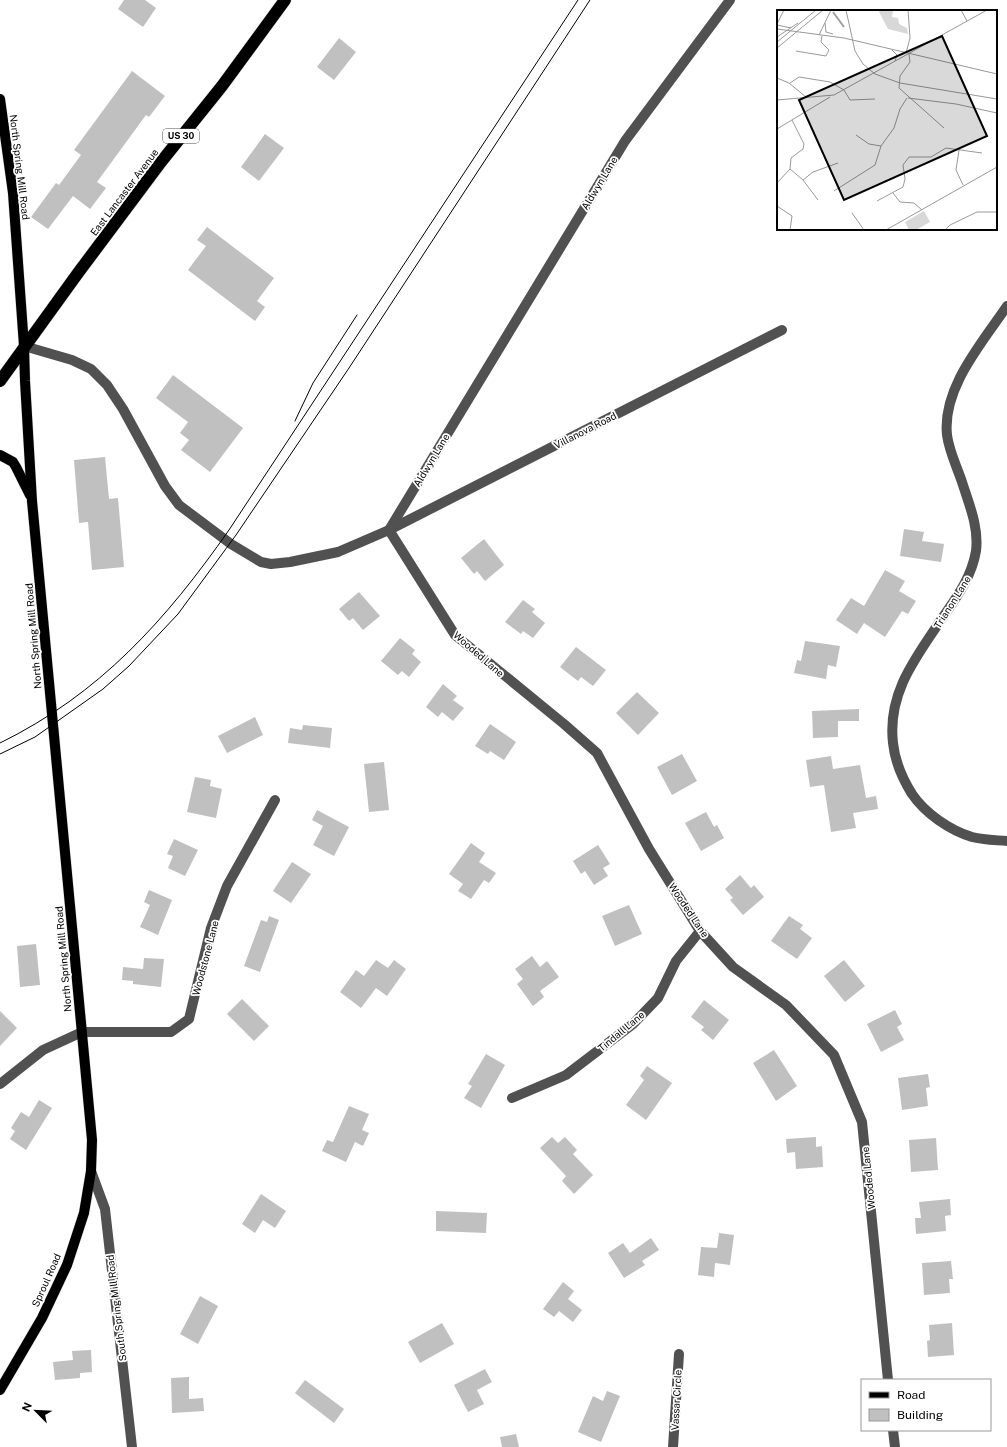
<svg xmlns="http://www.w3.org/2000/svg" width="1007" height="1447" viewBox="0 0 1007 1447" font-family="'Public Sans',sans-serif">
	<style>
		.building { fill: #c0c0c0 }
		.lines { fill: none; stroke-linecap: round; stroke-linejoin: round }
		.major-casing { stroke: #dbdbdb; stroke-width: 11 }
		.highway-casing { stroke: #dbdbdb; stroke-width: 13 }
		.minor { stroke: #515151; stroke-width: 10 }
		.major { stroke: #000; stroke-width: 10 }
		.highway { stroke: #000; stroke-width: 12 }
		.tram { stroke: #000; stroke-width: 1 }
		.labels { text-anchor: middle; stroke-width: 3.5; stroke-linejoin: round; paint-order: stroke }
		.shield { fill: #fff; stroke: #4c4c4c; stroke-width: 1 }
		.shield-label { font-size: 9px; font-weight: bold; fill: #000 }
		.street-label { font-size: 10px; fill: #000; stroke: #fff }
		.inset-river { fill: none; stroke: #9f9f9f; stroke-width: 2 }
		.inset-road { fill: none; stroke: #999; stroke-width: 1 }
		.view { fill: #000; fill-opacity: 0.15; stroke: #000; stroke-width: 2 }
		.inset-edge { fill: none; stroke: #000; stroke-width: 2 }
	</style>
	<rect width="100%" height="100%" fill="#fff"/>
	<g class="building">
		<polygon points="124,0 145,0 156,8 143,27 118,9"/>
		<polygon points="339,38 356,52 334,80 317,67"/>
		<polygon points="132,71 165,96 149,117 146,115 97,182 106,188 90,209 73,196 48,229 31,217 56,183 59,185 81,155 74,150"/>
		<polygon points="265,134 284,148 259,181 241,167"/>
		<polygon points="207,227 274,278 257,301 265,307 255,321 188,270 206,246 197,240"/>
		<polygon points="173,375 243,428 210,472 181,450 189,440 180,433 188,422 156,398"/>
		<polygon points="105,457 109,499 118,498 124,567 92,570 88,522 79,523 74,460"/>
		<polygon points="904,529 924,532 922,541 944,544 941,562 900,556"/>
		<polygon points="484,539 504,565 485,581 477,571 474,574 461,558"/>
		<polygon points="885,570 905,581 899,591 916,601 908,614 902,611 885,637 864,623 857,634 836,620 851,598 864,606"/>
		<polygon points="359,592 380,616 363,630 353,618 349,621 339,609"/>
		<polygon points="523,600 535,609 532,612 545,623 533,638 523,631 521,634 505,622"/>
		<polygon points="400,638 415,650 412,654 421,662 409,677 402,671 398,675 381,661"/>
		<polygon points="805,641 840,646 836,667 828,665 826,679 794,673 797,660 801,661"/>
		<polygon points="576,647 606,670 593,686 581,677 578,681 560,667"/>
		<polygon points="443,684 457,696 453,700 464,708 453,721 442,712 438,717 426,707"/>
		<polygon points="637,692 659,713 638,735 616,713"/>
		<polygon points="859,709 859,721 838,721 838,737 813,738 812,711"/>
		<polygon points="255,717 263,735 227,753 218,736"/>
		<polygon points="490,724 516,742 504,760 490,751 488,754 475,746"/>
		<polygon points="303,725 332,728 330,748 288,743 290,728 302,730"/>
		<polygon points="682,754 697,781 672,795 657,767"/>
		<polygon points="831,756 833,769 860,765 866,798 876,796 878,809 853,813 856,828 831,832 824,785 810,787 806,760"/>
		<polygon points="384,762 389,810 369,812 364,764"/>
		<polygon points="195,777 211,780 210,786 222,789 216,818 187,812"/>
		<polygon points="317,810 349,827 334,856 313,845 323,826 312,820"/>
		<polygon points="706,812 714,827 717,825 724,838 701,851 685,823"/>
		<polygon points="174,839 198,850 185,876 168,868 173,856 167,854"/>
		<polygon points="471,843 485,853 479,862 496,873 489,883 484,880 471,899 458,891 463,884 449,874"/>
		<polygon points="598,845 610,864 603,868 608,876 594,885 585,871 581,874 573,861"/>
		<polygon points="292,862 311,874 291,903 273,891"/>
		<polygon points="740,875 751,888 754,885 764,897 743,915 730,900 733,898 725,889"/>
		<polygon points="149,890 172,900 158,935 140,927 150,905 144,902"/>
		<polygon points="629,905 642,934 615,946 602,916"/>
		<polygon points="269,916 279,920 260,972 244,966 261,920 267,922"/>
		<polygon points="789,916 803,925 800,929 812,938 797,959 771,941"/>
		<polygon points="36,944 40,985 20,987 17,946"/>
		<polygon points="532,956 540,967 547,961 559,977 540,991 544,997 533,1006 517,984 523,979 515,969"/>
		<polygon points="144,958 164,959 161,987 133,984 133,981 122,980 123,967 143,969"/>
		<polygon points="376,960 388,968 394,960 406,969 387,996 376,988 361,1008 340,992 356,970 364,976"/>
		<polygon points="844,960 865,986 845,1002 824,976"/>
		<polygon points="242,999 269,1026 254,1041 227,1014"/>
		<polygon points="704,1000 729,1020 713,1040 701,1030 704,1027 691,1017"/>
		<polygon points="895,1010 902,1024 897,1027 904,1040 881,1052 867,1024"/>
		<polygon points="0,1011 17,1028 0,1046"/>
		<polygon points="774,1050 797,1086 776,1101 753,1063"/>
		<polygon points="486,1054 505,1065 481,1108 464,1098 472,1086 468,1084"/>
		<polygon points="647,1066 672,1083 646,1120 626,1105 644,1080 640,1076"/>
		<polygon points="928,1074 930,1087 926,1088 928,1106 902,1110 898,1078"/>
		<polygon points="39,1100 52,1108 26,1150 10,1139 15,1131 11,1128 21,1112 29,1117"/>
		<polygon points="349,1106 369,1114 362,1130 369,1133 363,1146 355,1142 346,1162 322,1151 327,1140 333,1142"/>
		<polygon points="552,1137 558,1143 565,1137 577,1150 573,1154 593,1175 574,1194 562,1181 566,1176 540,1148"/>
		<polygon points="816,1137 816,1147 822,1146 823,1167 796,1169 795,1152 787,1153 786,1139"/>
		<polygon points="936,1138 938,1170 911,1172 909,1140"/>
		<polygon points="261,1194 286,1211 275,1228 263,1220 255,1233 242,1224"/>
		<polygon points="950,1199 951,1215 945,1216 946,1231 916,1234 915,1218 921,1218 919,1202"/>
		<polygon points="436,1211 487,1213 486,1233 436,1231"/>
		<polygon points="719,1233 734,1235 730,1265 715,1263 714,1277 698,1275 701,1247 717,1248"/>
		<polygon points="651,1238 659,1250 642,1261 645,1265 624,1278 608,1253 623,1243 630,1253"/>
		<polygon points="951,1261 953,1279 949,1279 950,1293 924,1295 922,1263"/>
		<polygon points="563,1282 574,1291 568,1299 582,1310 573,1322 559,1311 554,1317 543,1309"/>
		<polygon points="200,1296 218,1306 198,1344 180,1334"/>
		<polygon points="442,1323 454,1344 420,1363 408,1342"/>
		<polygon points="952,1323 954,1355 928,1357 927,1341 930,1340 929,1325"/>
		<polygon points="91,1350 92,1372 80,1373 80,1378 55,1380 53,1362 73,1360 72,1351"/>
		<polygon points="485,1369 492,1382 477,1390 484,1404 468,1412 454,1385"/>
		<polygon points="189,1377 189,1399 203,1398 204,1411 172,1413 171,1378"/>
		<polygon points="305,1380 344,1409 334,1423 295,1393"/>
		<polygon points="607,1391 620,1396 601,1442 578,1432 593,1396 603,1401"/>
		<polygon points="516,1434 519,1447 502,1447 500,1437"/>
	</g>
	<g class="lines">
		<g class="major-casing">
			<g id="major">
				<polyline points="0,99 13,193 24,346 25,381 32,501 92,1140 91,1171 84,1213 67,1265 42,1318 0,1390"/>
				<polyline points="0,455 13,462 16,467 30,495"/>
			</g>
		</g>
		<g class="highway-casing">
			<polyline id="highway" points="0,381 78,273 161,162 222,86 285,0"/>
		</g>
		<g class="minor">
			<path d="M1007 306C982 343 942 388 947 435 949 451 957 467 962 482 969 504 979 527 976 551 972 575 959 594 945 614 918 655 887 691 893 743 895 762 902 778 912 794 925 813 949 830 972 837 983 840 995 840 1007 841"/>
			<polyline points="24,346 72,360 91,369 107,385 123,409 165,486 179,505 231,544 261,562 271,564 290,562 338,552 389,530 782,330"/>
			<polyline points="389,530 455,635 564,724 597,753 649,849 700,931 733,967 786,1005 834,1055 862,1122 888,1380"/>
			<polyline points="389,530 625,141 730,0"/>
			<polyline points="0,1084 43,1050 82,1032 171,1032 189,1019 211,928 227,886 275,800"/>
			<polyline points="512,1098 566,1075 633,1024 658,998 676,961 700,931"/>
			<polyline points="91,1171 105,1209 132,1447"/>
			<polyline points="893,1430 895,1447"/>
			<polyline points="673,1447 679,1354"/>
		</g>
		<use href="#major" class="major"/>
		<use href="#highway" class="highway"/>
		<g class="tram">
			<polyline points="295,421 313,383 357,315"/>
			<path d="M0 743C100 694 166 620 229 530L578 0"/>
			<polyline points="0,754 35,737 103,689 129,666 178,614 236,535 349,368 590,0"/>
		</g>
	</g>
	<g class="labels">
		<rect class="shield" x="163" y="129" width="36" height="14" rx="3"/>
		<g class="shield-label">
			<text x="181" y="139">US 30</text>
		</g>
		<g class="street-label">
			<text transform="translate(20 167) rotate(83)" y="4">North Spring Mill Road</text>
			<text transform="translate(599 183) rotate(-59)" y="4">Aldwyn Lane</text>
			<text transform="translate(124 192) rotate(-53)" y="4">East Lancaster Avenue</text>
			<text transform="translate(585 430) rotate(-27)" y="4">Villanova Road</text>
			<text transform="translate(431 460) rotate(-59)" y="4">Aldwyn Lane</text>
			<text transform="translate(952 602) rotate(-58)" y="4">Trianon Lane</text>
			<text transform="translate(33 636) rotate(-95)" y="4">North Spring Mill Road</text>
			<text transform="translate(479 654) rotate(41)" y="4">Wooded Lane</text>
			<text transform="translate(689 910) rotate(56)" y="4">Wooded Lane</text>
			<text transform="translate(205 958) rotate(-75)" y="4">Woodstone Lane</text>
			<text transform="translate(63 959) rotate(-95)" y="4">North Spring Mill Road</text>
			<text transform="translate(621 1031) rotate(-40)" y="4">Tindall Lane</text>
			<text transform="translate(868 1178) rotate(-96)" y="4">Wooded Lane</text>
			<text transform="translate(46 1280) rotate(-66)" y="4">Sproul Road</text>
			<text transform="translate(116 1308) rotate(-97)" y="4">South Spring Mill Road</text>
			<text transform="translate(676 1400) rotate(-87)" y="4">Vassar Circle</text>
		</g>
	</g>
	<g transform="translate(777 10)">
		<rect width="220" height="220" fill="#fff"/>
		<path d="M101 0H116L115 7 121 8 122 14 130 18 131 24 111 19ZM147 201 153 212 139 220H132L128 212Z" fill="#d8d8d8"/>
		<path class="inset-river" d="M56 2 67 17"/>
		<path class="inset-road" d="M69 0 78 41 86 54 98 64 123 73 220 89M184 0 190 11M48 13 49 22 56 24M0 14 7 0M0 15 14 18M0 19 67 28 220 64M42 25 54 0M0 27 21 13M0 32 39 0M0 38 46 0M115 40 120 45 118 51M19 41 49 46 52 40 44 32 45 26M129 43 133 28 131 0M132 44 133 52 123 66 122 78 167 118M0 68 12 73 29 87M13 73 22 67 53 72 67 80 73 90 98 89M131 88 179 94 220 103M0 90 57 85 210 0M15 110 27 134 26 139 14 148 13 159 26 170 41 190M0 119 53 87M79 125 92 134 104 136M182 140 179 160 186 175M26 170 36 162 61 153M0 173 13 159M57 181 98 155 104 136 117 118 123 99 130 88M116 183 123 192 137 193 145 200M100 191 126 177 128 169 126 155 132 147H154L169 138 205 143M0 196 15 206 13 220M75 203 87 220M109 220 220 157M168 220 173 215 200 202H220"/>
		<path class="view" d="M165 26 210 126 67 190 22 90Z"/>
		<rect width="220" height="220" class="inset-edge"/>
	</g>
	<rect x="861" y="1379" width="130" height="52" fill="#ffffff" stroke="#999999"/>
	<rect x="869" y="1392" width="20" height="6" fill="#000000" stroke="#999999"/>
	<text x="897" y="1399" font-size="12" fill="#000000">Road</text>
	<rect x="869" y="1409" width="20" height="12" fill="#c0c0c0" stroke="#999999"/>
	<text x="897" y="1419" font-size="12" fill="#000000">Building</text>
	<g transform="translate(36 1411) rotate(294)" stroke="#ffffff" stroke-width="3" paint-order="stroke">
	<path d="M0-3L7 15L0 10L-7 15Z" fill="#000000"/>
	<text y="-6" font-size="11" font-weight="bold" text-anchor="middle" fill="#000000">N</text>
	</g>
</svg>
